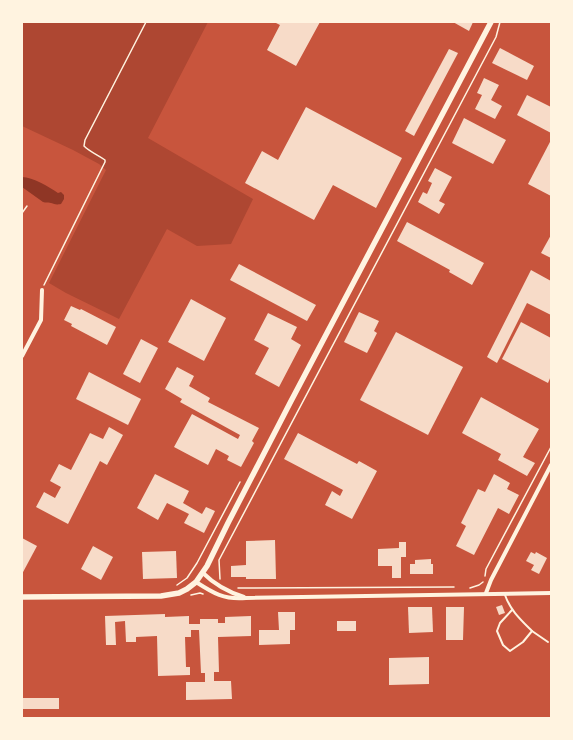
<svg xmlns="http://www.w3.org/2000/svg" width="573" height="740" viewBox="0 0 573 740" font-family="Lora,serif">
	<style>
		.green { fill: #ae4732 }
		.water { fill: #8f3625 }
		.building { fill: #f7dbc8 }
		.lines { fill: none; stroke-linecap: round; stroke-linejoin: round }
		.path { stroke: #fff3e0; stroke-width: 1.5 }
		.service { stroke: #fff3e0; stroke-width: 2 }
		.minor { stroke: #fff3e0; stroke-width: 4 }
		.tertiary { stroke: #fff3e0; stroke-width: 5.5 }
	</style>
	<rect width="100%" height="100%" fill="#c8553d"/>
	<polygon class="green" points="22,22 208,22 148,138 253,199 231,244 197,246 167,229 119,319 66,293 49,283 106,170 99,164 73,150 22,126"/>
	<path class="water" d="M22 177C33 177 49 187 58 193L61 192 64 195V199L61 204C55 205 55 204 51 203 47 202 46 203 43 202L22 187Z"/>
	<g class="building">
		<polygon points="274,22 320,22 296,66 267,50 280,25"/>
		<polygon points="453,22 473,22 469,31"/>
		<polygon points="500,48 534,66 527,80 492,63"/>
		<polygon points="449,49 458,53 414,136 405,131"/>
		<polygon points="484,78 499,85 491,100 502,106 495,119 475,109 482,95 477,93"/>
		<polygon points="527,95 551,107 551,133 517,115"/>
		<polygon points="306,107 402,158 376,208 333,185 314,220 245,183 262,151 278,160"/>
		<polygon points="464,118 506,140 493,164 452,143"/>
		<polygon points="551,140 551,196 528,184"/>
		<polygon points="435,168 452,177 439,201 445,204 439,214 418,202 423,192 427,194 432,183 428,181"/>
		<polygon points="407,222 484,263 472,285 449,272 450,270 397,241"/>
		<polygon points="551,235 551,258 541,253"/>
		<polygon points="239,264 316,305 307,321 230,280"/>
		<polygon points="531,270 551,281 551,315 527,303 497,363 487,357"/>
		<polygon points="191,299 226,318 204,361 168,342"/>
		<polygon points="71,306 80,310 81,309 116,327 107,345 71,326 72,324 64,320"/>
		<polygon points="359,312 379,321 374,331 377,333 367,353 344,342"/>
		<polygon points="268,313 297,327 291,339 301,345 279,387 255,374 269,348 254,340"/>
		<polygon points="521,322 551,338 551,376 548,383 502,359"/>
		<polygon points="396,332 463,367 428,435 360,400"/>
		<polygon points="141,339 158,348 140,383 123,374"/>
		<polygon points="177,367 194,376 189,386 210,398 208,402 259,428 252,441 254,443 241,467 227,460 229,456 216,449 208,465 174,447 192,414 238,439 240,435 180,402 182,399 165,389"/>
		<polygon points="89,372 141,399 128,425 76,399"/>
		<polygon points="481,397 539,429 523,457 535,463 527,476 498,460 501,454 462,433"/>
		<polygon points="109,427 123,435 107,465 100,461 68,524 36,507 44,492 55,498 61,487 50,481 59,464 71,470 90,433 103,439"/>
		<polygon points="298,433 357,464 359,461 377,471 352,519 325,505 332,491 340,496 343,490 284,459"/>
		<polygon points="155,474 189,491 183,503 202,514 206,507 215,511 204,533 184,523 189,514 167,503 158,520 137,508"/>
		<polygon points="494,474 510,483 507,489 519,495 509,514 498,508 474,555 456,546 466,526 461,523 478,489 485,492"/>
		<polygon points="22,538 37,546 22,574"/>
		<polygon points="275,540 276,579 246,579 246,577 231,577 231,566 246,565 246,541"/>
		<polygon points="399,542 406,542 406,557 401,557 401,578 392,578 392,566 378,566 378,549 399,548"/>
		<polygon points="93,546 113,557 101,580 81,569"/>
		<polygon points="176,551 177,578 143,579 142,552"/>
		<polygon points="531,552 535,554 536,552 547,558 539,574 531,570 534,565 526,561"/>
		<polygon points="431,559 431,564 433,564 433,574 410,574 410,564 415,564 415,560"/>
		<polygon points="502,605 505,613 499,615 496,607"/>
		<polygon points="408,607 432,607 433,632 409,633"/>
		<polygon points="446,607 464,607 463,640 446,640"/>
		<polygon points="278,612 295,612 295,630 290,630 290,644 259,645 259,630 279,630"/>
		<polygon points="165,614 165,617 189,616 189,624 200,624 200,619 218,619 218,623 225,623 225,617 251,616 251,636 218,637 219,672 214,672 214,681 231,681 232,699 186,700 186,682 205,682 205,673 201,673 199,630 191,630 191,637 185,637 186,667 190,667 190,675 158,676 157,636 136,637 136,642 126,642 125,621 115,622 116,645 106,645 105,616"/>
		<rect x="337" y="621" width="19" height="10"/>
		<polygon points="429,657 429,684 389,685 389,658"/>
		<rect x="22" y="698" width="37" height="11"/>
	</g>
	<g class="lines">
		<g class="path">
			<polyline points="22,213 27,206"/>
			<path d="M44 285 105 162V160C98 155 90 152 84 146L85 140 146 22"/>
			<polyline points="485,576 486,569 551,447"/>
			<polyline points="220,579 219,560 496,37 500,22"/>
			<polyline points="177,585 187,578 197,563 240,482"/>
			<polyline points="238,588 454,587"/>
			<polyline points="470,588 479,585 483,582"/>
			<polyline points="191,595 200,593 203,594"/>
		</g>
		<g class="service">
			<path d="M505 595C510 610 521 620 532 631L523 642 510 651 503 645 497 631 500 623 512 610"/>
			<polyline points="532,631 548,642"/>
		</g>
		<g class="minor">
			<polyline points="22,356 41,320 42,290"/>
			<path d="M203 573C215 585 228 592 244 597"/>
			<path d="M196 582C213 593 224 600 246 598L551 593"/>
			<polyline points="486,593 491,580 551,465"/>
		</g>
		<polyline class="tertiary" points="22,597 161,596 179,593 187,589 196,582 207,566 228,523 290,403 491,22"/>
	</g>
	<rect width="573" height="740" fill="none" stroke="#fff3e0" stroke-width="46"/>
</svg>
